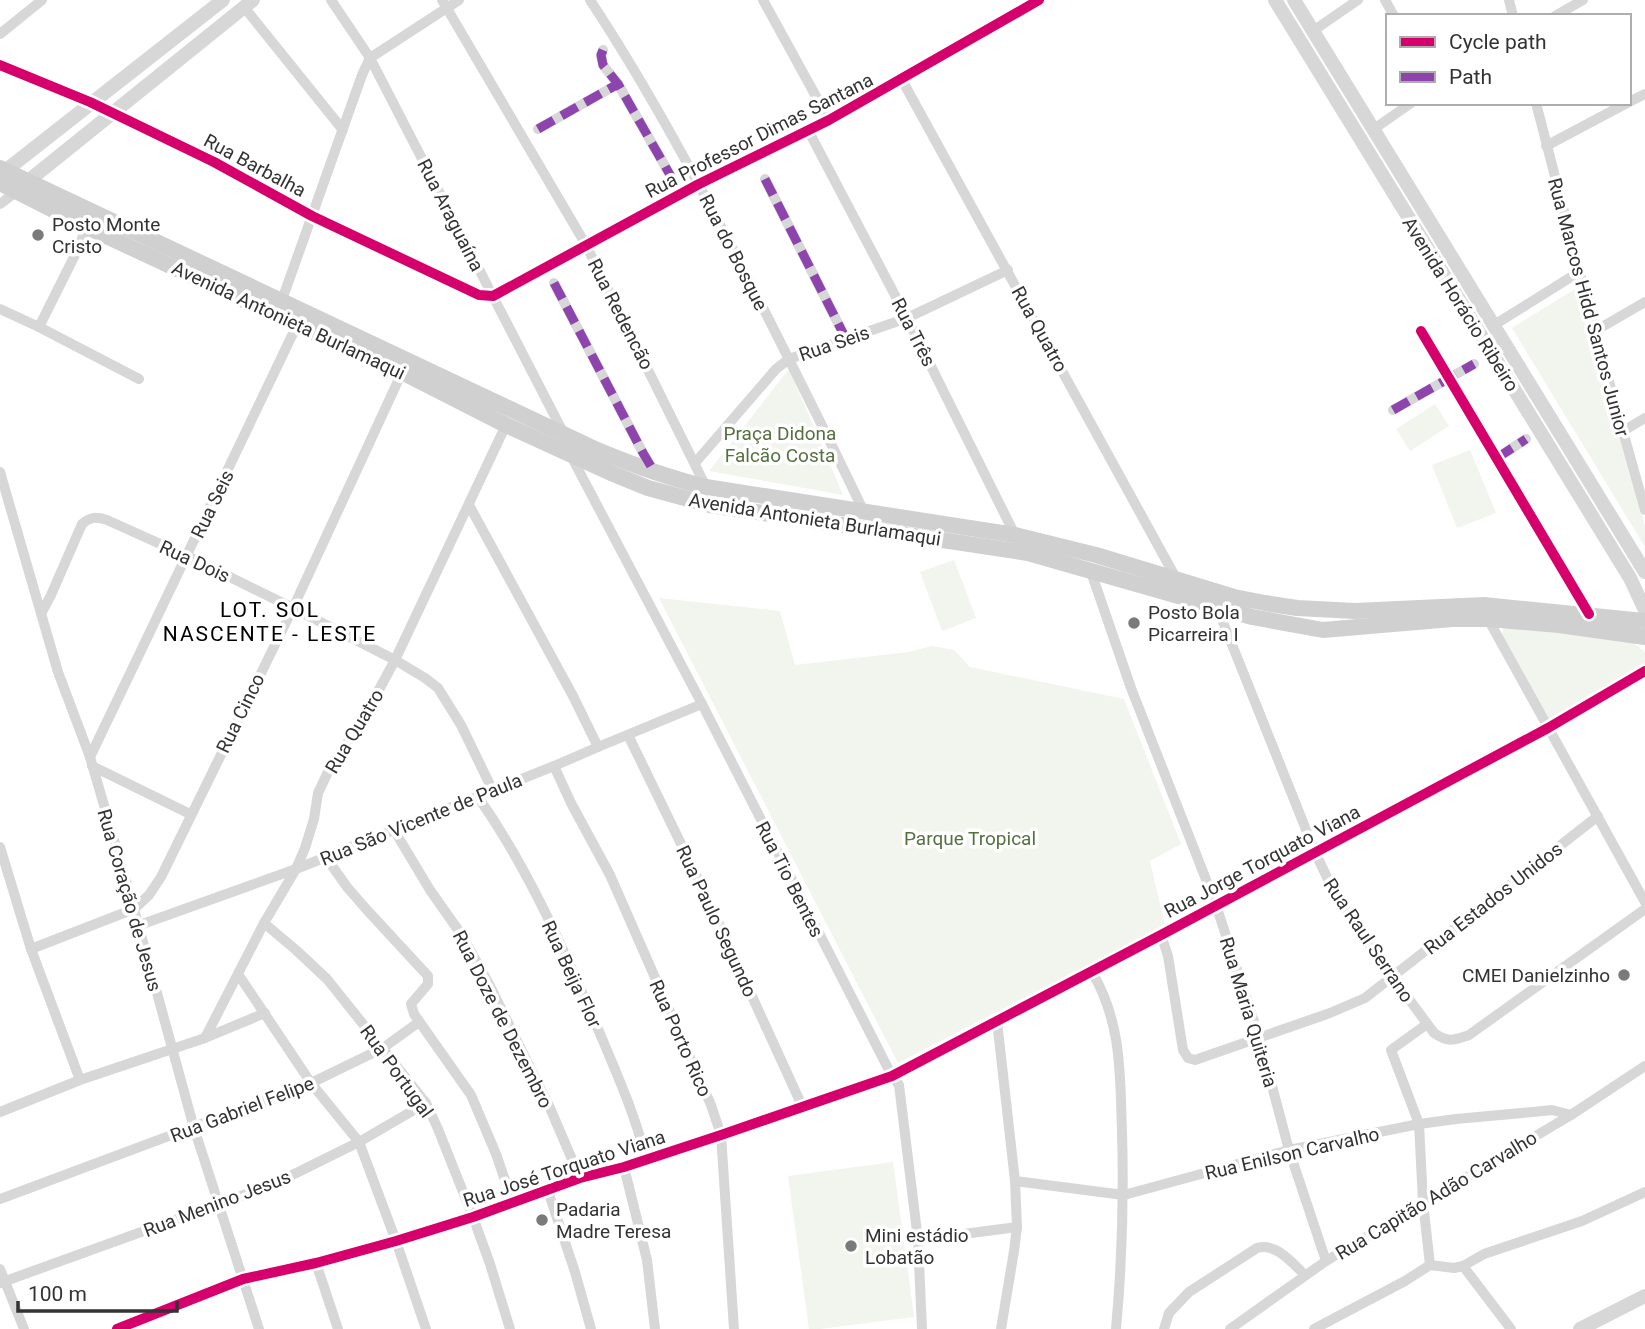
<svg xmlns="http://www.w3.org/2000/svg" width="1645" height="1329" viewBox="0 0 1645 1329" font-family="Roboto,sans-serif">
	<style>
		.green { fill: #f1f5ed }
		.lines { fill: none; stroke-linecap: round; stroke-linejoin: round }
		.minor { stroke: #d7d7d7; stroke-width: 10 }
		.tertiary { stroke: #d7d7d7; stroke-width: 14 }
		.secondary { stroke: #d0d0d0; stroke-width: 16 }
		.quiet { stroke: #8e44ad; stroke-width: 9; stroke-dasharray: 18 9; stroke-linecap: butt }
		.cycleway-casing { stroke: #fff; stroke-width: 15 }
		.cycleway { stroke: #d6006c; stroke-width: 10 }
		.poi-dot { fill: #7a7a7a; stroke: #fff; stroke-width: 2.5 }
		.labels { text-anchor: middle; stroke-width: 7; stroke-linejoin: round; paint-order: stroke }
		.street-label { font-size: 19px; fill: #333; stroke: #fff }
		.poi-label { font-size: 19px; fill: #333; stroke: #fff; text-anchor: start }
		.park-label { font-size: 19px; fill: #56703f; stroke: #fff }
		.neighbourhood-label { font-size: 21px; letter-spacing: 2px; fill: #000; stroke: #fff }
	</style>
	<rect width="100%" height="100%" fill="#fff"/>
	<g class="green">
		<polygon points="1580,286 1645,526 1645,547 1512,328"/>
		<polygon points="789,369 843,495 709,471"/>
		<polygon points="1435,404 1449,426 1410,451 1396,429"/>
		<polygon points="1470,450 1496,513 1457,528 1432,465"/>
		<polygon points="954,560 976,618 942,631 920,572"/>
		<polygon points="659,598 780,611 795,665 909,652 932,646 954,650 970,667 1124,699 1181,844 1150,861 1165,925 898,1063"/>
		<polygon points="1505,624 1628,639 1645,652 1645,664 1550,720 1502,634"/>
		<polygon points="893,1162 914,1317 820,1329 809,1329 788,1176"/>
	</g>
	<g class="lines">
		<g class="minor">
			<polyline points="331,0 370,58 564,434"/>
			<polyline points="442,0 586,245 706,487"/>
			<path d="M590 0C652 94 704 193 755 292 792 365 829 438 864 512"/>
			<polyline points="763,0 829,120"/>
			<polyline points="1385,0 1394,16"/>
			<polyline points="1509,0 1513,16"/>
			<polyline points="244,7 343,130"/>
			<polyline points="1555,16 1583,0"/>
			<polyline points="1313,31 1358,0"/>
			<polyline points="0,34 42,0"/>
			<polyline points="603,50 601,55 603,65 618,84 681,194"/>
			<polyline points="0,65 90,102 214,162 312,216 479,295 493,296 699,184 829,120 1039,0"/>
			<polyline points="902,80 1177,580"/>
			<polyline points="1629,102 1645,94"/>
			<polyline points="1536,103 1595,331 1645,510"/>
			<polyline points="538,129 618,84"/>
			<polyline points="1374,129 1411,103"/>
			<polyline points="808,130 907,318 1015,535"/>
			<polyline points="1546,146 1627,103"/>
			<polyline points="765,179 846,339"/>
			<polyline points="0,204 16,192"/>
			<polyline points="554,283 643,453 654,472"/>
			<polyline points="282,300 362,75 370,58 459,0"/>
			<polyline points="0,309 39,327 139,379"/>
			<polyline points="1494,325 1579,272"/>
			<polyline points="39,327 74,257 87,227"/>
			<polyline points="1421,331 1589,614"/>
			<polyline points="1595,331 1645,302"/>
			<polyline points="1393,410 1474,364"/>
			<polyline points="1623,431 1645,418"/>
			<polyline points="570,454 702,704 892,1076 899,1085 918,1240 922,1329"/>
			<polyline points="1497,458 1526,439"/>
			<polyline points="695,463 776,369 789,359 907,318 1008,270"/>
			<polyline points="0,472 58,672 90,757 134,909 194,1128 259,1329"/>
			<polyline points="469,505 573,696 598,747"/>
			<polyline points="1090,569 1131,688 1216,905 1259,1037 1289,1150 1326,1261"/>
			<path d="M1217 607 1315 852 1333 890 1372 949 1434 1033C1448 1043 1454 1040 1469 1035L1645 909"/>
			<path d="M41 614 51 595 82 524C91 516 97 517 107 520L187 556 293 608 395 660 425 678 438 688 461 725 493 791"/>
			<polyline points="1488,619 1645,902"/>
			<polyline points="628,735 703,889 803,1108"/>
			<polyline points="90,757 297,325"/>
			<polyline points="92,766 190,814"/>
			<polyline points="554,766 571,803 610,875 711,1105 721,1135 734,1329"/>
			<path d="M478 797C528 868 564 950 598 1029 616 1072 635 1114 646 1159"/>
			<polyline points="394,830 430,890 461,934 489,984 550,1108 580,1178"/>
			<polyline points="0,847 31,949 80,1080"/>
			<polyline points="325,856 347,887 367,910 428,976 428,984 411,1004 414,1014 471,1095 496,1154 513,1203"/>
			<polyline points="264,923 296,950 327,979 426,1103 438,1129 473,1217 490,1264 510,1329"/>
			<polyline points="137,926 296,869 554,766 598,747 702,704"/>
			<polyline points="1161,935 1168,956 1183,1050 1188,1058 1195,1060 1330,1013 1365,998 1598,816"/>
			<polyline points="31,949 134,909 149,895 161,877 293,608 404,368"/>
			<path d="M1092 972C1122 1023 1120 1074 1122 1132 1124 1198 1122 1263 1116 1329"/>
			<polyline points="238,974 311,1083 359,1142 396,1241 426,1329"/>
			<polyline points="997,1021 1015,1181 1017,1227 1014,1251 1001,1329"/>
			<polyline points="1427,1024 1391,1050 1419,1124 1423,1202 1430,1265"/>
			<polyline points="205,1038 264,923 296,869 305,848 314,819 318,793 328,772 362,721 395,660 506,425"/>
			<polyline points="0,1112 80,1080 205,1038 265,1013"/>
			<polyline points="624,1167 647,1260 655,1329"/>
			<polyline points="1015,1181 1124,1195 1289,1150 1419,1124 1456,1119 1533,1112 1552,1110 1571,1115"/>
			<polyline points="548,1191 575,1272 591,1329"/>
			<polyline points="0,1199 311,1083 383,1048 419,1022"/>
			<polyline points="918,1240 1017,1227"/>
			<polyline points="316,1263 338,1329"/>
			<polyline points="1463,1266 1511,1329"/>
			<polyline points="0,1269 24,1329"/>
			<polyline points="0,1283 274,1184 359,1142 426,1103"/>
			<polyline points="117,1329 243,1279 316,1263 396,1241 473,1217 580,1178 624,1167 721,1135 892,1076 1161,935 1548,728 1645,671"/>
			<path d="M1164 1329 1169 1313 1189 1292 1257 1248C1276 1242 1293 1264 1305 1275"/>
			<polyline points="1230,1329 1326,1261 1571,1115 1645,1066"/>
			<polyline points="1314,1329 1405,1281 1430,1265 1454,1268 1463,1266 1484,1254 1582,1221 1645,1192"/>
		</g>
		<g class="tertiary">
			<polyline points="1275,0 1630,578 1645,610"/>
			<polyline points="1294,0 1645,572"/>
			<polyline points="0,175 223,0"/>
			<polyline points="22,186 253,0"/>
			<polyline points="1580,1329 1645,1296"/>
		</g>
		<g class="secondary">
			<path d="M0 168 597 450C633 465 669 478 706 487L1015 535 1096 555 1234 597 1265 603 1297 608 1355 611 1484 605 1645 621"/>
			<polyline points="0,183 87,227 297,325 402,372 506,425 611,473 648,488 710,505 1028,553 1252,617 1323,630 1452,619 1488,619 1559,625 1645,637"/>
		</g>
		<g class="quiet">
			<polyline points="603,50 601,55 603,65 618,84 681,194"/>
			<polyline points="538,129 618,84"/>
			<polyline points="765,179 846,339"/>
			<polyline points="554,283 643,453 655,473"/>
			<polyline points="1393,410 1474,364"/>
			<polyline points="1497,458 1526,439"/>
		</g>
		<g class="cycleway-casing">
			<g id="cycleway">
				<polyline points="0,65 90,102 214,162 312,216 479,295 493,296 699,184 829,120 1039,0"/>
				<polyline points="1421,331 1589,614"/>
				<polyline points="117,1329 243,1279 316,1263 396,1241 473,1217 580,1178 624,1167 721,1135 892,1076 1161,935 1548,728 1645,671"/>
			</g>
		</g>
		<use href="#cycleway" class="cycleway"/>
	</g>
	<g class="poi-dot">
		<circle cx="38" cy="235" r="7"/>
		<circle cx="1134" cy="623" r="7"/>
		<circle cx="1624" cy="975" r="7"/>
		<circle cx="542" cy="1220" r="7"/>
		<circle cx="851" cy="1246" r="7"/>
	</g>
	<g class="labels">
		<g class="street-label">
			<text transform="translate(759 135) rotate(-27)" y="7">Rua Professor Dimas Santana</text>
			<text transform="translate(255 165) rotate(28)" y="7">Rua Barbalha</text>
			<text transform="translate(451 215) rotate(63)" y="7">Rua Araguaína</text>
			<text transform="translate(734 252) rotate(63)" y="7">Rua do Bosque</text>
			<text transform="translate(1461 304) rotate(58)" y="7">Avenida Horácio Ribeiro</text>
			<text transform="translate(1589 307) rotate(75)" y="7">Rua Marcos Hidd Santos Junior</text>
			<text transform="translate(621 314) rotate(63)" y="7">Rua Redencão</text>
			<text transform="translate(289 320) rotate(25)" y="7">Avenida Antonieta Burlamaqui</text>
			<text transform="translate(1040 329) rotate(61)" y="7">Rua Quatro</text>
			<text transform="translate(914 332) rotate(63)" y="7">Rua Três</text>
			<text transform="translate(834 343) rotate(-19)" y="7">Rua Seis</text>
			<text transform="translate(212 504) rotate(-64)" y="7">Rua Seis</text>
			<text transform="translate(815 519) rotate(9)" y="7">Avenida Antonieta Burlamaqui</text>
			<text transform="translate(195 561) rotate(25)" y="7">Rua Dois</text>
			<text transform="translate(240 713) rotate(-64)" y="7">Rua Cinco</text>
			<text transform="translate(354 731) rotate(-59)" y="7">Rua Quatro</text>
			<text transform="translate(421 819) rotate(-22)" y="7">Rua São Vicente de Paula</text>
			<text transform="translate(1262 861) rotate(-28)" y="7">Rua Jorge Torquato Viana</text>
			<text transform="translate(790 879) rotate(63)" y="7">Rua Tio Bentes</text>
			<text transform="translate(1493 898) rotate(-38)" y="7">Rua Estados Unidos</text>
			<text transform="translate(130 900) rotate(74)" y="7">Rua Coração de Jesus</text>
			<text transform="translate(717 921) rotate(65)" y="7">Rua Paulo Segundo</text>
			<text transform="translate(1369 940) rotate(56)" y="7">Rua Raul Serrano</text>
			<text transform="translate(572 974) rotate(65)" y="7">Rua Beija Flor</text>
			<text transform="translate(1249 1012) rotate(73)" y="7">Rua Maria Quiteria</text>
			<text transform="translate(503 1019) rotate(63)" y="7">Rua Doze de Dezembro</text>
			<text transform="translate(681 1038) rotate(66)" y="7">Rua Porto Rico</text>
			<text transform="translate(397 1071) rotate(54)" y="7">Rua Portugal</text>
			<text transform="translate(242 1109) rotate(-21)" y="7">Rua Gabriel Felipe</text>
			<text transform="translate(1292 1153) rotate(-13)" y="7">Rua Enilson Carvalho</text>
			<text transform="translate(564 1168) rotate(-18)" y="7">Rua José Torquato Viana</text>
			<text transform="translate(1436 1195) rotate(-31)" y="7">Rua Capitão Adão Carvalho</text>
			<text transform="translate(217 1203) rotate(-21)" y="7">Rua Menino Jesus</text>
		</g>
		<g class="poi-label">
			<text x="52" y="231">Posto Monte<tspan x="52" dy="22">Cristo</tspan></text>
			<text x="1148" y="619">Posto Bola<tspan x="1148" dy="22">Picarreira I</tspan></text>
			<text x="1610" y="982" text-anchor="end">CMEI Danielzinho</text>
			<text x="556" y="1216">Padaria<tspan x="556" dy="22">Madre Teresa</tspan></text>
			<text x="865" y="1242">Mini estádio<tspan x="865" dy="22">Lobatão</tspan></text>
		</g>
		<g class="park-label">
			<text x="780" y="440">Praça Didona<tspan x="780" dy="22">Falcão Costa</tspan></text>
			<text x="970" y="845">Parque Tropical</text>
		</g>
		<g class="neighbourhood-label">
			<text x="270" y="617">LOT. SOL<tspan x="270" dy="24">NASCENTE - LESTE</tspan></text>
		</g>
	</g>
	<rect x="1386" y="14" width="245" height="91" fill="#ffffff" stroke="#adadad" stroke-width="2"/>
	<rect x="1400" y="37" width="35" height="10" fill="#d6006c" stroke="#adadad" stroke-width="2"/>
	<text x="1449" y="49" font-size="21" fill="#333333">Cycle path</text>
	<rect x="1400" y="72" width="35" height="10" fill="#8e44ad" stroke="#adadad" stroke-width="2"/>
	<text x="1449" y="84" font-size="21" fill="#333333">Path</text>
	<path d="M18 1301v10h159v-10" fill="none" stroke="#333333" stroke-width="3.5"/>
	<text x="28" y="1301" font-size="21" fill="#333333" stroke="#ffffff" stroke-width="5" paint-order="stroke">100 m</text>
</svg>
